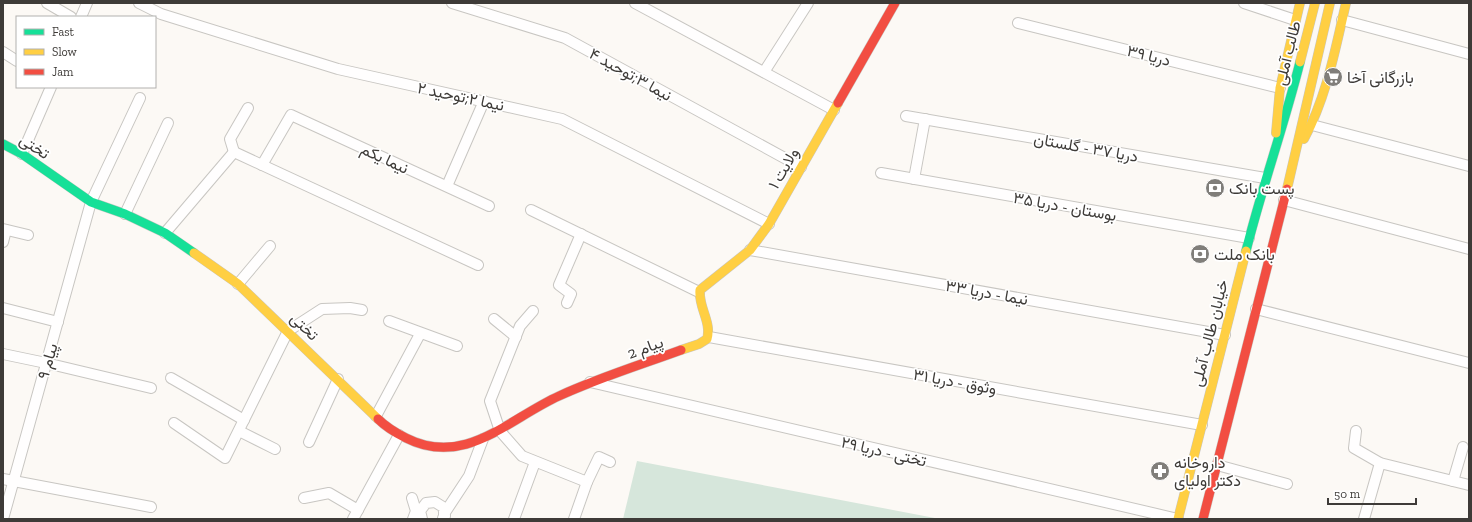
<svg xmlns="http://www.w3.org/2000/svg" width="1472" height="522" viewBox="0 0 1472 522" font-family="'Zilla Slab',Vazirmatn,serif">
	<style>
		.pitch { fill: #d6e6db }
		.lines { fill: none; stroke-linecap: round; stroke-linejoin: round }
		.street-casing { stroke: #c8c6c2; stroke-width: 12 }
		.fast-casing { stroke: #c8c6c2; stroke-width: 10 }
		.slow-casing { stroke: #c8c6c2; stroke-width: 10 }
		.jam-casing { stroke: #c8c6c2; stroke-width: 10 }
		.street { stroke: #fffefe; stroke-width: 10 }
		.fast { stroke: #16e098; stroke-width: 9 }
		.slow { stroke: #ffcf43; stroke-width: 9 }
		.jam { stroke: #f24e42; stroke-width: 9 }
		.labels { text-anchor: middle; stroke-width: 3.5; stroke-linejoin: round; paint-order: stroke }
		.street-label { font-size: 16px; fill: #3e3b38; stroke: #fff }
		.poi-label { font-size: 16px; fill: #3e3b38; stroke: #fff; text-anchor: start }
	</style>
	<rect width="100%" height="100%" fill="#fcf9f5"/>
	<polygon class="pitch" points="637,461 940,519 623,519"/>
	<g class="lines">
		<g class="street-casing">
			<g id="street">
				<polyline points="47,3 71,17"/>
				<polyline points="139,3 161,14 338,69 562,119 769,224"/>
				<polyline points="452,3 565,38 801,167"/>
				<polyline points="635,3 834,110"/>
				<polyline points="1244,3 1295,20"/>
				<polyline points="81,17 87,3"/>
				<polyline points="1342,20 1469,54"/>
				<polyline points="1018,23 1280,88"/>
				<polyline points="3,52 17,61"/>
				<polyline points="764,72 808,3"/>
				<polyline points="906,116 1265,178"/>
				<polyline points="1312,125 1469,166"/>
				<polyline points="234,152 478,265"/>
				<polyline points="234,152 230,139 248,108"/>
				<polyline points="22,154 51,87"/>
				<polyline points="262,165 291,115 489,206"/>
				<polyline points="881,173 1249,238"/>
				<polyline points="914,179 925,119"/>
				<polyline points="447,186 484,101"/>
				<polyline points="1284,200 1469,249"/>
				<polyline points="531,210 699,292"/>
				<polyline points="125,214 168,123"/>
				<polyline points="3,229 28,235"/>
				<polyline points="165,233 234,152"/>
				<polyline points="3,242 6,230"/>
				<polyline points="750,250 1225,335"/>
				<polyline points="238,284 270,246"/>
				<polyline points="567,303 571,294 559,285 581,234"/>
				<polyline points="3,308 58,322"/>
				<polyline points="1256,309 1469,363"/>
				<polyline points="533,311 520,326 490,401 500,431 522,456 587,482 599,457 610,462"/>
				<polyline points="494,319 516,337"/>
				<polyline points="389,321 457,346"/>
				<polyline points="709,337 1202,425"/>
				<polyline points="3,354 46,363 151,388"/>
				<polyline points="171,378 244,420"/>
				<polyline points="590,382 1178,519"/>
				<polyline points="376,416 420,334"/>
				<polyline points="174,423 225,458 288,331 322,309 350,308 362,310"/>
				<polyline points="239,431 275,449"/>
				<polyline points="1356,431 1354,448 1380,463 1469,485"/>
				<polyline points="309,442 338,379"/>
				<polyline points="1217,465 1287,484"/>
				<polyline points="3,479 151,507"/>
				<polyline points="1453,481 1463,447"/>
				<polyline points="304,498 329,493 358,510"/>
				<polyline points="412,498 416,511 413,519"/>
				<polyline points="444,514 469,476 483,439"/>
				<polyline points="3,519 91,202 140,98"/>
				<polyline points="353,519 399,435"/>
				<polyline points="422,519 420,511 426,503 435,502 443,507 445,516 443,518"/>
				<polyline points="514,519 535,462"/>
				<polyline points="574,519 587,482"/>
				<polyline points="1364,519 1380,463"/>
			</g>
		</g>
		<g class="fast-casing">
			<g id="fast">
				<polyline points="3,144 22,154 91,202 125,214 165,233 194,253"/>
				<path d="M1246 251C1262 187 1284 126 1300 62"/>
			</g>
		</g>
		<g class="slow-casing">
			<g id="slow">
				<polyline points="1300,62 1315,3"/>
				<polyline points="1276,133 1280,88 1300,3"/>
				<path d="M1304 139C1327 96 1335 50 1346 3"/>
				<polyline points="1287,189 1330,3"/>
				<polyline points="194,253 238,284 378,419"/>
				<path d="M681 350 699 344 707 339C712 322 698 307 700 290L750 250 769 224 838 103"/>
				<polyline points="1178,519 1246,251"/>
			</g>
		</g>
		<g class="jam-casing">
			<g id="jam">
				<polyline points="838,103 895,3"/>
				<path d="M378 419C386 427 396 433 406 438 465 468 508 419 559 396 598 378 640 365 681 350"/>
				<polyline points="1203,519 1287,189"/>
			</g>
		</g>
		<use href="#street" class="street"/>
		<use href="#fast" class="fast"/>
		<use href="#slow" class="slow"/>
		<use href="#jam" class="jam"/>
	</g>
	<defs>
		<g id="supermarket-disc" transform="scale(1)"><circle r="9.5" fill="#807e7a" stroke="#fff"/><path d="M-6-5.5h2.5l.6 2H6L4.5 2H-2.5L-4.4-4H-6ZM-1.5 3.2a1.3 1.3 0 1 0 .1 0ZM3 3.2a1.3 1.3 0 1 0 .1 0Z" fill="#fff"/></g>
		<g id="bank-disc" transform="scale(1)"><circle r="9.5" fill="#807e7a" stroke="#fff"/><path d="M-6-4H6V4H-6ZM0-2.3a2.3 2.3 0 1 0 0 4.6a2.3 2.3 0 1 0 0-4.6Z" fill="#fff"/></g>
		<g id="pharmacy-disc" transform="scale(1)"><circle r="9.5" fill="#807e7a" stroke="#fff"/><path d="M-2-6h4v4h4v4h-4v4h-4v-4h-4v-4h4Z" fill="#fff"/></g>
	</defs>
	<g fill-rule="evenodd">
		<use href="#supermarket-disc" x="1333" y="77"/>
		<use href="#bank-disc" x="1215" y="188"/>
		<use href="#bank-disc" x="1200" y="254"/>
		<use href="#pharmacy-disc" x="1160" y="471"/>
	</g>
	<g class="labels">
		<g class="street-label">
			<text transform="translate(1287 53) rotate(-76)" y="6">طالب آملی</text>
			<text transform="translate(1149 55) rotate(14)" y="6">دریا ۳۹</text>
			<text transform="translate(631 74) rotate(29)" y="6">نیما ۳;توحید ۴</text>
			<text transform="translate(461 96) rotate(12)" y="6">نیما ۲;توحید ۲</text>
			<text transform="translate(35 146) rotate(33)" y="6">تختی</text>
			<text transform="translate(1086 147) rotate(10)" y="6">دریا ۳۷ - گلستان</text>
			<text transform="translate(385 158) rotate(25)" y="6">نیما یکم</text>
			<text transform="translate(783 168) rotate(-60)" y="6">ولایت ۱</text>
			<text transform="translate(1065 206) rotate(10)" y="6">بوستان - دریا ۳۵</text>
			<text transform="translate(987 292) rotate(10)" y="6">نیما - دریا ۳۳</text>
			<text transform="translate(305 326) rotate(44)" y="6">تختی</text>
			<text transform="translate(1209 333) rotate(-76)" y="6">خیابان طالب آملی</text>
			<text transform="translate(645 347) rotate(-20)" y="6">پیام 2</text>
			<text transform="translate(47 361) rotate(-74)" y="6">پیام ۹</text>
			<text transform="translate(955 381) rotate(10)" y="6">وثوق - دریا ۳۱</text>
			<text transform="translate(884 451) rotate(13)" y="6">تختی - دریا ۲۹</text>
		</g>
		<g class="poi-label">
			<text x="1347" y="83">بازرگانی آخا</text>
			<text x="1229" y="194">پست بانک</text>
			<text x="1214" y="260">بانک ملت</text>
			<text x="1174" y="468">داروخانه<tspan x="1174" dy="18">دکتر اولیای</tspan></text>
		</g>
	</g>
	<rect width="1472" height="522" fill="none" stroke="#3e3b38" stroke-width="8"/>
	<rect x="16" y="16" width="140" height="72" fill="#ffffff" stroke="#b2b1af"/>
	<rect x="24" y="29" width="20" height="6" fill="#16e098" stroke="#b2b1af"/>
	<text x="52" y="36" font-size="12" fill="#3e3b38">Fast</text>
	<rect x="24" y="49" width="20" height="6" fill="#ffcf43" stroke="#b2b1af"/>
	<text x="52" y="56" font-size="12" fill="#3e3b38">Slow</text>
	<rect x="24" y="69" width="20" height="6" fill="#f24e42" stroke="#b2b1af"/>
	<text x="52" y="76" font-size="12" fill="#3e3b38">Jam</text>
	<path d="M1328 498v6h88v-6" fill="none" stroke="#3e3b38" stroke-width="2"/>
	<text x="1334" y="498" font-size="12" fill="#3e3b38" stroke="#ffffff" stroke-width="3" paint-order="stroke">50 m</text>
</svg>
